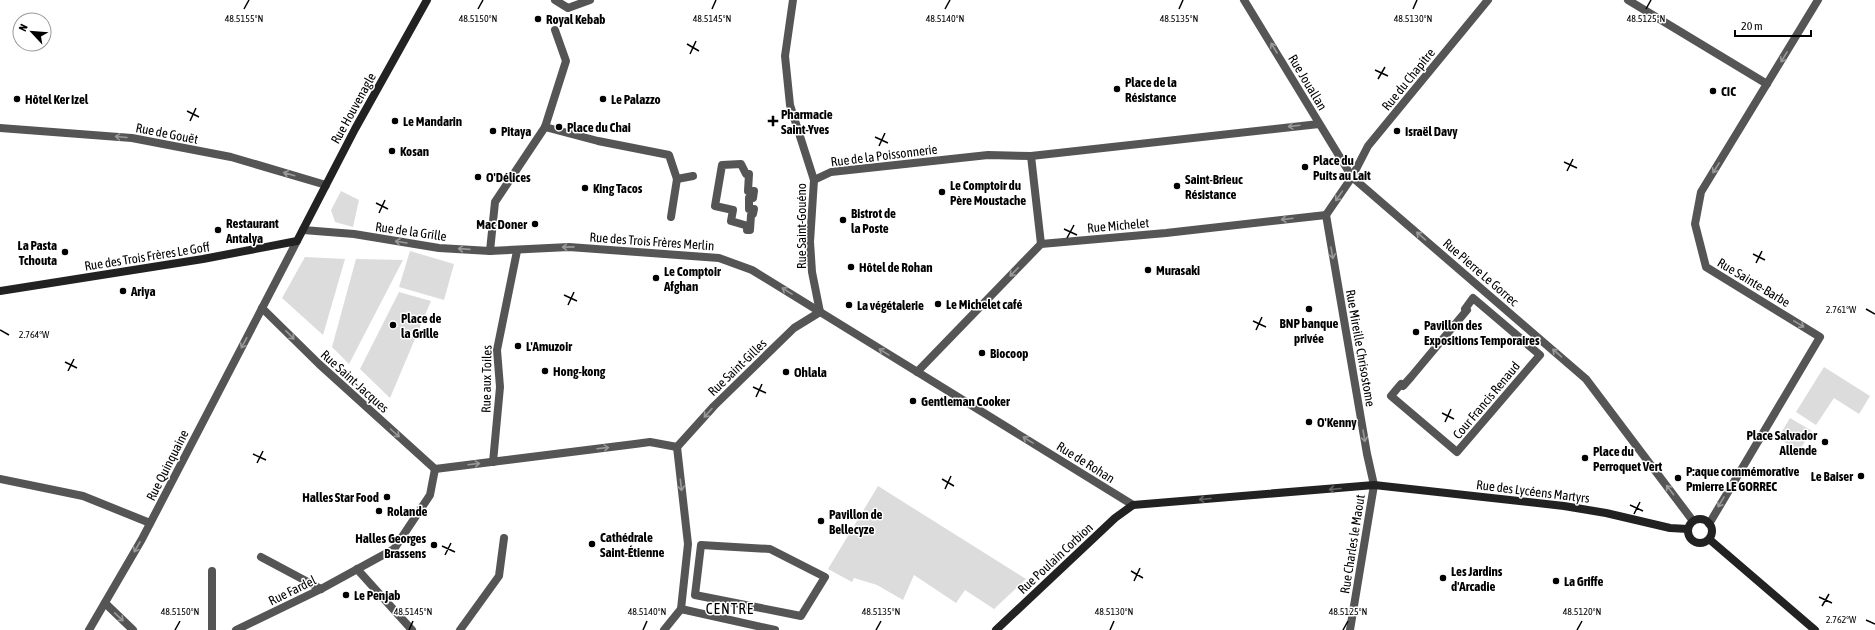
<svg xmlns="http://www.w3.org/2000/svg" width="1875" height="630" viewBox="0 0 1875 630" font-family="'Asap Condensed',sans-serif">
	<style>
		.green { fill: #dcdcdc }
		.lines { fill: none; stroke-linecap: round; stroke-linejoin: round }
		.street { stroke: #555; stroke-width: 8 }
		.secondary { stroke: #222; stroke-width: 8 }
		.oneway { stroke: #999 }
		.oneway2 { stroke: #646464 }
		.ticks { fill: none; stroke: #000; stroke-width: 1.5 }
		.poi-dot { fill: #000; stroke: #fff; stroke-width: 1.5 }
		.labels { text-anchor: middle; stroke-width: 3; stroke-linejoin: round; paint-order: stroke }
		.poi-label { font-size: 13px; font-weight: bold; fill: #000; stroke: #fff; text-anchor: start }
		.street-label { font-size: 13px; fill: #000; stroke: #fff }
		.quarter-label { font-size: 15px; letter-spacing: 1px; fill: #000; stroke: #fff }
		.ticks-label { font-size: 10px; text-anchor: middle; fill: #000; stroke: #fff; stroke-width: 3; stroke-linejoin: round; paint-order: stroke }
	</style>
	<rect width="100%" height="100%" fill="#fff"/>
	<g class="green">
		<polygon points="341,191 359,200 353,227 335,222 331,210"/>
		<polygon points="410,251 454,264 444,300 399,287"/>
		<polygon points="305,257 345,259 323,335 282,298"/>
		<polygon points="356,259 403,260 349,364 332,347"/>
		<polygon points="399,292 431,301 390,398 360,369"/>
		<polygon points="1824,367 1870,396 1859,414 1834,398 1816,425 1796,412"/>
		<polygon points="1790,418 1812,431 1799,451 1778,438"/>
		<polygon points="878,486 1026,579 994,609 965,590 956,603 914,575 903,600 877,585 854,578 852,582 828,569"/>
	</g>
	<g class="lines">
		<g class="street">
			<polyline points="555,0 568,8 590,0"/>
			<polyline points="793,0 785,56 790,105 814,180 810,242 812,272 820,312"/>
			<polyline points="1244,0 1352,177 1586,379 1693,521"/>
			<polyline points="1628,0 1767,84"/>
			<polyline points="545,127 566,61 555,30"/>
			<polyline points="0,128 132,138 231,157 326,185"/>
			<polyline points="1031,156 1041,244"/>
			<polygon points="741,164 746,174 749,174 748,191 754,191 753,198 749,198 749,209 754,209 753,214 751,215 750,230 747,230 748,226 731,221 733,210 715,206 722,165"/>
			<polyline points="814,180 831,172 988,155 1031,156 1319,124"/>
			<polyline points="1326,215 1367,454 1374,485 1350,630"/>
			<polyline points="1326,215 1352,177 1368,146 1488,0"/>
			<polyline points="671,217 677,179 693,176"/>
			<polyline points="303,230 354,234 439,248 490,251 569,247 719,258 752,270 1133,505"/>
			<polyline points="490,251 495,202 545,127 598,141 669,155 677,179"/>
			<polygon points="1473,298 1540,355 1457,452 1391,396 1401,384 1403,386 1411,377 1467,310 1465,309"/>
			<polyline points="262,308 319,364 435,469"/>
			<polyline points="917,372 1041,244 1166,233 1326,215"/>
			<polyline points="677,447 714,406 794,328 820,312"/>
			<polyline points="493,462 500,387 497,350 517,251"/>
			<polyline points="435,469 635,444 650,442 677,447"/>
			<polyline points="0,479 83,496 150,523"/>
			<polyline points="1709,524 1820,337 1706,267 1695,224 1701,192 1818,0"/>
			<polygon points="701,545 770,549 825,577 801,616 695,595"/>
			<polyline points="261,557 321,589"/>
			<polyline points="357,569 412,630"/>
			<polyline points="212,571 212,630"/>
			<polyline points="105,603 133,630"/>
			<polyline points="681,609 775,630"/>
			<polyline points="89,630 142,539 297,241"/>
			<polyline points="236,630 321,589 394,549 430,495 435,469"/>
			<polyline points="460,630 499,576 504,538"/>
			<polyline points="664,630 681,609 688,544 677,447"/>
		</g>
		<g class="secondary">
			<polyline points="0,291 203,259 297,241 355,129 427,0"/>
			<circle cx="1700" cy="531" r="12"/>
			<polyline points="1709,539 1815,630"/>
			<polyline points="996,630 1115,518 1133,505 1374,485 1564,506 1606,513 1670,528 1688,529"/>
		</g>
	</g>
	<defs><path id="oneway-shaft" d="M-6 0H5M1.5-3L5.5 0L1.5 3" fill="none" stroke-width="1.6" stroke-linecap="round" stroke-linejoin="round"/></defs>
	<g class="oneway">
		<use href="#oneway-shaft" transform="translate(1274 48) rotate(-121)"/>
		<use href="#oneway-shaft" transform="translate(1784 57) rotate(121)"/>
		<use href="#oneway-shaft" transform="translate(1294 126) rotate(173)"/>
		<use href="#oneway-shaft" transform="translate(121 137) rotate(-175)"/>
		<use href="#oneway-shaft" transform="translate(1716 168) rotate(122)"/>
		<use href="#oneway-shaft" transform="translate(289 174) rotate(-164)"/>
		<use href="#oneway-shaft" transform="translate(1339 196) rotate(125)"/>
		<use href="#oneway-shaft" transform="translate(1287 219) rotate(173)"/>
		<use href="#oneway-shaft" transform="translate(1421 236) rotate(-139)"/>
		<use href="#oneway-shaft" transform="translate(401 242) rotate(-171)"/>
		<use href="#oneway-shaft" transform="translate(568 247) rotate(179)"/>
		<use href="#oneway-shaft" transform="translate(464 249) rotate(-176)"/>
		<use href="#oneway-shaft" transform="translate(1332 253) rotate(80)"/>
		<use href="#oneway-shaft" transform="translate(1014 272) rotate(134)"/>
		<use href="#oneway-shaft" transform="translate(787 291) rotate(-148)"/>
		<use href="#oneway-shaft" transform="translate(1799 324) rotate(31)"/>
		<use href="#oneway-shaft" transform="translate(290 335) rotate(45)"/>
		<use href="#oneway-shaft" transform="translate(244 343) rotate(118)"/>
		<use href="#oneway-shaft" transform="translate(884 352) rotate(-148)"/>
		<use href="#oneway-shaft" transform="translate(1557 353) rotate(-139)"/>
		<use href="#oneway-shaft" transform="translate(708 413) rotate(132)"/>
		<use href="#oneway-shaft" transform="translate(395 433) rotate(42)"/>
		<use href="#oneway-shaft" transform="translate(1364 436) rotate(80)"/>
		<use href="#oneway-shaft" transform="translate(1028 440) rotate(-148)"/>
		<use href="#oneway-shaft" transform="translate(603 448) rotate(-7)"/>
		<use href="#oneway-shaft" transform="translate(474 464) rotate(-7)"/>
		<use href="#oneway-shaft" transform="translate(681 485) rotate(83)"/>
		<use href="#oneway-shaft" transform="translate(1670 490) rotate(-127)"/>
		<use href="#oneway-shaft" transform="translate(1721 502) rotate(121)"/>
		<use href="#oneway-shaft" transform="translate(137 547) rotate(120)"/>
		<use href="#oneway-shaft" transform="translate(119 617) rotate(43)"/>
	</g>
	<g class="oneway2">
		<use href="#oneway-shaft" transform="translate(1335 489) rotate(175)"/>
		<use href="#oneway-shaft" transform="translate(1205 499) rotate(175)"/>
	</g>
	<path class="ticks" d="M244 9 249 0M478 9 483 0M712 9 716 0M945 9 950 0M1179 9 1183 0M1413 9 1417 0M1646 9 1651 0M687 44 699 51M690 54 696 41M1375 70 1388 76M1378 79 1385 67M187 111 199 117M190 121 196 108M875 137 888 143M879 146 885 133M1564 162 1577 168M1567 171 1573 159M376 203 388 209M379 213 385 200M1064 229 1077 235M1067 238 1074 225M1753 254 1765 260M1756 263 1762 251M564 295 577 301M568 305 574 292M1866 309 1875 314M1253 321 1266 327M0 330 9 335M1256 330 1262 317M65 362 77 368M68 371 74 359M753 387 766 393M756 397 762 384M1442 413 1454 419M1445 422 1451 409M253 454 266 460M257 463 263 451M942 479 954 486M945 489 951 476M1630 505 1643 511M1634 514 1640 502M442 546 455 552M445 555 451 543M1131 571 1143 578M1134 581 1140 568M1819 597 1832 603M1822 606 1829 594M1866 620 1875 624M175 630 180 621M409 630 413 621M643 630 647 621M876 630 881 621M1110 630 1114 621M1343 630 1348 621M1577 630 1582 621"/>
	<g class="poi-dot">
		<circle cx="538" cy="19" r="4"/>
		<circle cx="1117" cy="89" r="4"/>
		<circle cx="1713" cy="91" r="4"/>
		<circle cx="17" cy="99" r="4"/>
		<circle cx="603" cy="99" r="4"/>
		<circle cx="395" cy="121" r="4"/>
		<path d="M771 115h4v4h4v4h-4v4h-4v-4h-4v-4h4z"/>
		<circle cx="559" cy="127" r="4"/>
		<circle cx="493" cy="131" r="4"/>
		<circle cx="1397" cy="131" r="4"/>
		<circle cx="392" cy="151" r="4"/>
		<circle cx="1305" cy="167" r="4"/>
		<circle cx="478" cy="177" r="4"/>
		<circle cx="1177" cy="186" r="4"/>
		<circle cx="585" cy="188" r="4"/>
		<circle cx="942" cy="192" r="4"/>
		<circle cx="843" cy="220" r="4"/>
		<circle cx="535" cy="224" r="4"/>
		<circle cx="218" cy="230" r="4"/>
		<circle cx="65" cy="252" r="4"/>
		<circle cx="851" cy="267" r="4"/>
		<circle cx="1148" cy="270" r="4"/>
		<circle cx="656" cy="278" r="4"/>
		<circle cx="123" cy="291" r="4"/>
		<circle cx="938" cy="304" r="4"/>
		<circle cx="849" cy="305" r="4"/>
		<circle cx="1309" cy="309" r="4"/>
		<circle cx="393" cy="325" r="4"/>
		<circle cx="1416" cy="332" r="4"/>
		<circle cx="518" cy="346" r="4"/>
		<circle cx="982" cy="353" r="4"/>
		<circle cx="545" cy="371" r="4"/>
		<circle cx="786" cy="372" r="4"/>
		<circle cx="913" cy="401" r="4"/>
		<circle cx="1309" cy="422" r="4"/>
		<circle cx="1825" cy="442" r="4"/>
		<circle cx="1585" cy="458" r="4"/>
		<circle cx="1861" cy="476" r="4"/>
		<circle cx="1678" cy="478" r="4"/>
		<circle cx="387" cy="497" r="4"/>
		<circle cx="379" cy="511" r="4"/>
		<circle cx="821" cy="521" r="4"/>
		<circle cx="592" cy="544" r="4"/>
		<circle cx="434" cy="545" r="4"/>
		<circle cx="1443" cy="578" r="4"/>
		<circle cx="1556" cy="581" r="4"/>
		<circle cx="346" cy="595" r="4"/>
	</g>
	<g class="labels">
		<g class="poi-label">
			<text x="546" y="24">Royal Kebab</text>
			<text x="1125" y="87">Place de la<tspan x="1125" dy="15">Résistance</tspan></text>
			<text x="1721" y="96">CIC</text>
			<text x="25" y="104">Hôtel Ker Izel</text>
			<text x="611" y="104">Le Palazzo</text>
			<text x="781" y="119">Pharmacie<tspan x="781" dy="15">Saint-Yves</tspan></text>
			<text x="403" y="126">Le Mandarin</text>
			<text x="567" y="132">Place du Chai</text>
			<text x="501" y="136">Pitaya</text>
			<text x="1405" y="136">Israël Davy</text>
			<text x="400" y="156">Kosan</text>
			<text x="1313" y="165">Place du<tspan x="1313" dy="15">Puits au Lait</tspan></text>
			<text x="486" y="182">O'Délices</text>
			<text x="1185" y="184">Saint-Brieuc<tspan x="1185" dy="15">Résistance</tspan></text>
			<text x="950" y="190">Le Comptoir du<tspan x="950" dy="15">Père Moustache</tspan></text>
			<text x="593" y="193">King Tacos</text>
			<text x="851" y="218">Bistrot de<tspan x="851" dy="15">la Poste</tspan></text>
			<text x="226" y="228">Restaurant<tspan x="226" dy="15">Antalya</tspan></text>
			<text x="527" y="229" text-anchor="end">Mac Doner</text>
			<text x="57" y="250" text-anchor="end">La Pasta<tspan x="57" dy="15">Tchouta</tspan></text>
			<text x="859" y="272">Hôtel de Rohan</text>
			<text x="1156" y="275">Murasaki</text>
			<text x="664" y="276">Le Comptoir<tspan x="664" dy="15">Afghan</tspan></text>
			<text x="131" y="296">Ariya</text>
			<text x="946" y="309">Le Michelet café</text>
			<text x="857" y="310">La végétalerie</text>
			<text x="401" y="323">Place de<tspan x="401" dy="15">la Grille</tspan></text>
			<text x="1309" y="328" text-anchor="middle">BNP banque<tspan x="1309" dy="15">privée</tspan></text>
			<text x="1424" y="330">Pavillon des<tspan x="1424" dy="15">Expositions Temporaires</tspan></text>
			<text x="526" y="351">L'Amuzoir</text>
			<text x="990" y="358">Biocoop</text>
			<text x="553" y="376">Hong-kong</text>
			<text x="794" y="377">Ohlala</text>
			<text x="921" y="406">Gentleman Cooker</text>
			<text x="1317" y="427">O'Kenny</text>
			<text x="1817" y="440" text-anchor="end">Place Salvador<tspan x="1817" dy="15">Allende</tspan></text>
			<text x="1593" y="456">Place du<tspan x="1593" dy="15">Perroquet Vert</tspan></text>
			<text x="1686" y="476">P:aque commémorative<tspan x="1686" dy="15">Pmierre LE GORREC</tspan></text>
			<text x="1853" y="481" text-anchor="end">Le Baiser</text>
			<text x="379" y="502" text-anchor="end">Halles Star Food</text>
			<text x="387" y="516">Rolande</text>
			<text x="829" y="519">Pavillon de<tspan x="829" dy="15">Bellecyze</tspan></text>
			<text x="600" y="542">Cathédrale<tspan x="600" dy="15">Saint-Étienne</tspan></text>
			<text x="426" y="543" text-anchor="end">Halles Georges<tspan x="426" dy="15">Brassens</tspan></text>
			<text x="1451" y="576">Les Jardins<tspan x="1451" dy="15">d'Arcadie</tspan></text>
			<text x="1564" y="586">La Griffe</text>
			<text x="354" y="600">Le Penjab</text>
		</g>
		<g class="street-label">
			<text transform="translate(1408 79) rotate(-51)" y="5">Rue du Chapitre</text>
			<text transform="translate(1308 82) rotate(59)" y="5">Rue Jouallan</text>
			<text transform="translate(353 108) rotate(-61)" y="5">Rue Houvenagle</text>
			<text transform="translate(167 133) rotate(11)" y="5">Rue de Gouët</text>
			<text transform="translate(884 155) rotate(-7)" y="5">Rue de la Poissonnerie</text>
			<text transform="translate(1118 225) rotate(-5)" y="5">Rue Michelet</text>
			<text transform="translate(801 226) rotate(-90)" y="5">Rue Saint-Gouéno</text>
			<text transform="translate(411 231) rotate(8)" y="5">Rue de la Grille</text>
			<text transform="translate(652 241) rotate(4)" y="5">Rue des Trois Frères Merlin</text>
			<text transform="translate(147 256) rotate(-9)" y="5">Rue des Trois Frères Le Goff</text>
			<text transform="translate(1481 272) rotate(41)" y="5">Rue Pierre Le Gorrec</text>
			<text transform="translate(1754 282) rotate(31)" y="5">Rue Sainte-Barbe</text>
			<text transform="translate(1361 348) rotate(80)" y="5">Rue Mireille Chrisostome</text>
			<text transform="translate(737 367) rotate(-44)" y="5">Rue Saint-Gilles</text>
			<text transform="translate(486 379) rotate(-89)" y="5">Rue aux Toiles</text>
			<text transform="translate(355 381) rotate(42)" y="5">Rue Saint-Jacques</text>
			<text transform="translate(1486 400) rotate(-50)" y="5">Cour Francis Renaud</text>
			<text transform="translate(1086 462) rotate(32)" y="5">Rue de Rohan</text>
			<text transform="translate(167 465) rotate(-63)" y="5">Rue Quinquaine</text>
			<text transform="translate(1533 491) rotate(7)" y="5">Rue des Lycéens Martyrs</text>
			<text transform="translate(1352 544) rotate(-81)" y="5">Rue Charles le Maout</text>
			<text transform="translate(1055 558) rotate(-43)" y="5">Rue Poulain Corbion</text>
			<text transform="translate(292 590) rotate(-26)" y="5">Rue Fardel</text>
		</g>
		<g class="quarter-label">
			<text x="730" y="614">CENTRE</text>
		</g>
	</g>
	<g class="ticks-label">
		<text x="244" y="22">48.5155°N</text>
		<text x="478" y="22">48.5150°N</text>
		<text x="712" y="22">48.5145°N</text>
		<text x="945" y="22">48.5140°N</text>
		<text x="1179" y="22">48.5135°N</text>
		<text x="1413" y="22">48.5130°N</text>
		<text x="1646" y="22">48.5125°N</text>
		<text x="1841" y="313">2.761°W</text>
		<text x="34" y="338">2.764°W</text>
		<text x="180" y="615">48.5150°N</text>
		<text x="413" y="615">48.5145°N</text>
		<text x="647" y="615">48.5140°N</text>
		<text x="881" y="615">48.5135°N</text>
		<text x="1114" y="615">48.5130°N</text>
		<text x="1348" y="615">48.5125°N</text>
		<text x="1582" y="615">48.5120°N</text>
		<text x="1841" y="623">2.762°W</text>
	</g>
	<g transform="translate(32 32) rotate(296)"><circle r="19" fill="#ffffff" stroke="#999999"/>
	<path d="M0-3L7 15L0 10L-7 15Z" fill="#000000"/>
	<text y="-6" font-size="11" font-weight="bold" text-anchor="middle" fill="#000000">N</text>
	</g>
	<path d="M1735 30v6h76v-6" fill="none" stroke="#000000" stroke-width="2"/>
	<text x="1741" y="30" font-size="12" fill="#000000" stroke="#ffffff" stroke-width="3" paint-order="stroke">20 m</text>
</svg>
